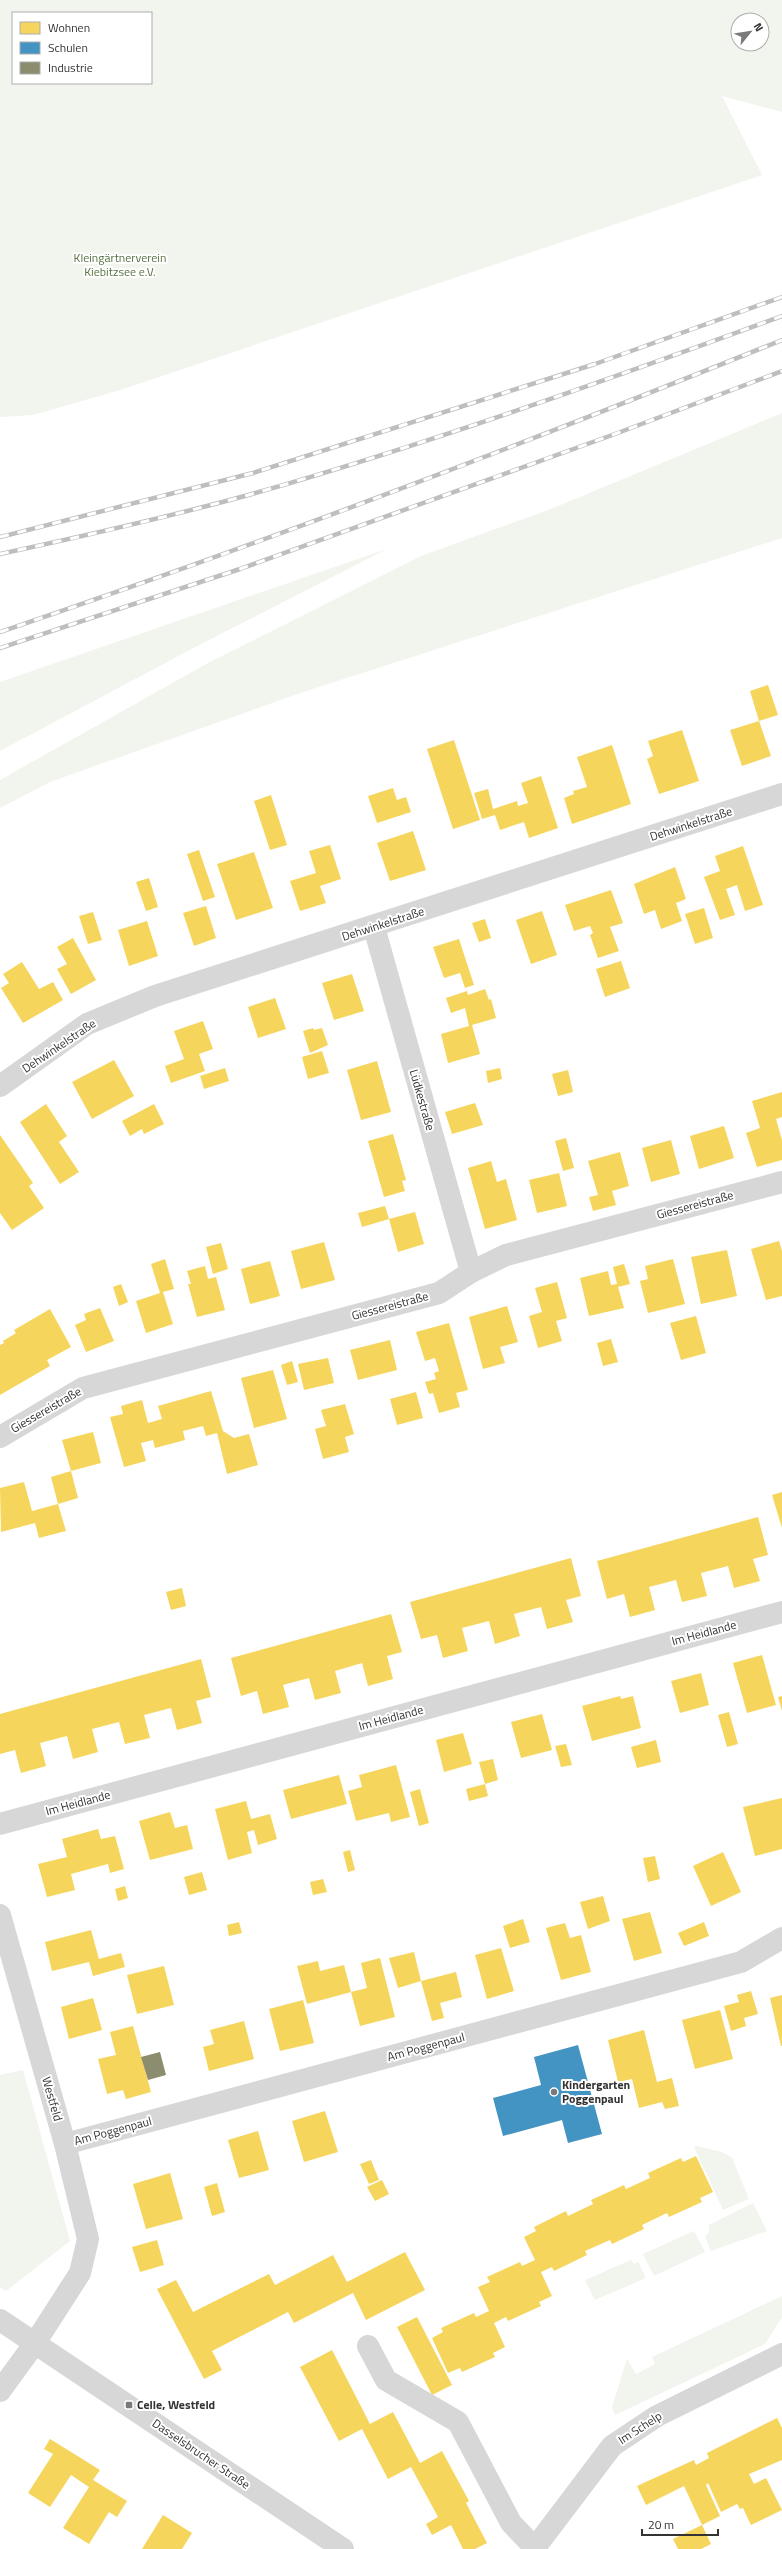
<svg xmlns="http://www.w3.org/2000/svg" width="782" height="2549" viewBox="0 0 782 2549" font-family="'Titillium Web',sans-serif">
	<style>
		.green { fill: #f1f5ed; fill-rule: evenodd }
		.homes { fill: #f6d55c }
		.schools { fill: #4393c3 }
		.industry { fill: #8c8c6e }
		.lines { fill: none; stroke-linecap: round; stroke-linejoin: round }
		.minor { stroke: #d7d7d7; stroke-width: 22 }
		.rail-casing { stroke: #bebebe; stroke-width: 4.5 }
		.rail { stroke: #fff; stroke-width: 3; stroke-dasharray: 9; stroke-linecap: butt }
		.poi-dot { fill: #7a7a7a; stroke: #fff; stroke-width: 1.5 }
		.labels { text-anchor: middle; stroke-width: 4; stroke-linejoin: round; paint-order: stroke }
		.park-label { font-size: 12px; fill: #56703f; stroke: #fff }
		.street-label { font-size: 12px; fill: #333; stroke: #fff }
		.poi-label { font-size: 12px; font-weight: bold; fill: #333; stroke: #fff; text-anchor: start }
	</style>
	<rect width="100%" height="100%" fill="#fff"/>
	<g class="green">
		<path d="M0 0H782V112L722 96 762 175 120 390 33 415 0 417ZM13 13H151V83H13ZM738 20H762V44H738Z"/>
		<polygon points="782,413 782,538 300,693 50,782 0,808 0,780 208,663 421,556 551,509"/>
		<polygon points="387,549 199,645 0,751 0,682"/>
		<polygon points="23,2070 70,2241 6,2291 0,2287 0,2075"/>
		<polygon points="697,2146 722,2152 732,2158 749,2199 723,2210 694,2147"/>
		<polygon points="753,2203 767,2231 711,2251 705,2237 709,2232 709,2225"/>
		<polygon points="694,2231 705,2252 654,2276 643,2254"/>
		<polygon points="631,2260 634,2264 638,2262 646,2278 595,2300 585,2280"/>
		<polygon points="782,2296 782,2317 765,2344 615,2415 612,2407 627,2359 636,2374 655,2364 652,2357"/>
	</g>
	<g class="homes">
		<polygon points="768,685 778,715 759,721 750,691"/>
		<polygon points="759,721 771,756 742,766 730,730"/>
		<polygon points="682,730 699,781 659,794 647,759 653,756 648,741"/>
		<polygon points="454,740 480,820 453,829 427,749"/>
		<polygon points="612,745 631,804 572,824 564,798 574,794 573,791 587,787 577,757"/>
		<polygon points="541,776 558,828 529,838 524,822 500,830 495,815 482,819 474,793 488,789 493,809 517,801 518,806 528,803 521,783"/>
		<polygon points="393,788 397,800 406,797 411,812 377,823 368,796"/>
		<polygon points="271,795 287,845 270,850 254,801"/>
		<polygon points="413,831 426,870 390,881 377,843"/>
		<polygon points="330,845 341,879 320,886 326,903 300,911 290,881 316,873 309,851"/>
		<polygon points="743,846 763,905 745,911 737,885 726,889 735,915 720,920 704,877 720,871 715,856"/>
		<polygon points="199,850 215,897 203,901 187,854"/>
		<polygon points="254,852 273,908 236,920 217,864"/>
		<polygon points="675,867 686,899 676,903 682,921 661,929 655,910 644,914 634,884"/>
		<polygon points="149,878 158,907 146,911 136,882"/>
		<polygon points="611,890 623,923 610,927 619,951 598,958 590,935 593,933 590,926 574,931 565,905"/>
		<polygon points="206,906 216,938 194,946 183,913"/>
		<polygon points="704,908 713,938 695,944 685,914"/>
		<polygon points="542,911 557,955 531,964 516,920"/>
		<polygon points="93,912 102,940 88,944 79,916"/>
		<polygon points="485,919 491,938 479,942 472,923"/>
		<polygon points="147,921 158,956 129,966 118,930"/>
		<polygon points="73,938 96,980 71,994 57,969 67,964 57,947"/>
		<polygon points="459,939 474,985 465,988 460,973 444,978 433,947"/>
		<polygon points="621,961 630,988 605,997 596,969"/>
		<polygon points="22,962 39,989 53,982 63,1000 23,1023 1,988 9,983 3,974"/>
		<polygon points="352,974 364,1011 334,1020 322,983"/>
		<polygon points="485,989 489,1000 491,999 496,1018 472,1025 480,1054 448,1063 441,1034 469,1026 465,1008 451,1013 446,998 467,991 468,995"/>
		<polygon points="275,998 286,1029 258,1038 248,1007"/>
		<polygon points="203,1021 213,1049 199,1054 205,1071 171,1083 165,1066 184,1059 174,1031"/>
		<polygon points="313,1028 314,1030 322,1028 328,1045 310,1053 303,1031"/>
		<polygon points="322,1051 329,1073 308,1079 302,1057"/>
		<polygon points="114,1060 134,1096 92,1119 72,1082"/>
		<polygon points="377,1061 391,1112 361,1120 347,1070"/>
		<polygon points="225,1068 229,1081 204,1089 200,1076"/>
		<polygon points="500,1068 502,1079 488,1083 486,1071"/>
		<polygon points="568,1070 573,1092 558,1096 552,1074"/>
		<polygon points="782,1092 782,1117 776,1119 782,1140 782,1160 757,1167 746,1133 760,1128 752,1101"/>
		<polygon points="475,1103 483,1125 452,1134 445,1112"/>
		<polygon points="46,1104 67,1136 59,1142 79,1172 60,1184 20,1122"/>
		<polygon points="154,1104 164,1124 144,1134 142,1129 130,1136 122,1121"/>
		<polygon points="724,1126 734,1158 699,1169 690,1136"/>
		<polygon points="393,1134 406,1180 402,1181 405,1191 384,1197 368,1141"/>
		<polygon points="0,1135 33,1183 29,1186 44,1208 12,1230 0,1213"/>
		<polygon points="566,1138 574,1168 563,1171 555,1141"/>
		<polygon points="671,1140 680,1174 651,1182 642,1148"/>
		<polygon points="620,1152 629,1186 612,1191 616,1205 593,1211 589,1197 598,1195 588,1161"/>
		<polygon points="491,1161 497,1182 506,1179 517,1220 485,1229 468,1168"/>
		<polygon points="559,1173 567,1206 537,1213 529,1180"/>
		<polygon points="385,1206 389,1219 362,1227 358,1213"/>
		<polygon points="415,1212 424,1244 398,1252 389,1219"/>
		<polygon points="779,1241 782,1251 782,1296 766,1300 751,1249"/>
		<polygon points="324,1242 335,1280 301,1289 291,1251"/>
		<polygon points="221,1243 228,1269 213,1274 206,1247"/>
		<polygon points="727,1250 737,1296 701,1304 691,1257"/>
		<polygon points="165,1259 174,1289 163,1292 173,1324 146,1333 136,1301 160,1293 151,1264"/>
		<polygon points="673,1259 685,1304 648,1313 640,1281 648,1279 645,1266"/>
		<polygon points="270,1261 280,1296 250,1304 241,1269"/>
		<polygon points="624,1264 630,1284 618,1287 624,1308 589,1316 580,1278 608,1271 611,1285 617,1284 613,1267"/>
		<polygon points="205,1266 208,1279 216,1277 225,1310 197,1317 188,1284 191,1284 187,1271"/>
		<polygon points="557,1282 567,1318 556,1321 562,1341 538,1348 529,1316 542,1312 535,1288"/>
		<polygon points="121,1284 128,1302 119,1306 113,1287"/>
		<polygon points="507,1306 518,1342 500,1347 505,1363 483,1369 469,1317"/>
		<polygon points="100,1308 114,1341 86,1352 75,1325 86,1320 84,1314"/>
		<polygon points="50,1309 71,1347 47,1360 50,1366 0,1395 0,1345 4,1343 3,1341 16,1333 14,1330"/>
		<polygon points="696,1316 706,1353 681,1360 670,1323"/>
		<polygon points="449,1323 468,1390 456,1393 460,1407 439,1413 433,1393 429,1394 425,1382 436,1379 434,1373 439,1371 435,1358 425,1361 416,1332"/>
		<polygon points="611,1339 618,1362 603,1366 597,1343"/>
		<polygon points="390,1340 397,1370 358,1380 350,1350"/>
		<polygon points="328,1358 334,1383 304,1390 298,1364"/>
		<polygon points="292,1361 298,1382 287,1385 281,1365"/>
		<polygon points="273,1370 287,1419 254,1428 241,1378"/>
		<polygon points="211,1391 223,1431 234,1438 249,1434 258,1465 227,1474 217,1433 206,1436 203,1426 183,1431 185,1440 155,1448 153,1440 141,1443 146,1461 124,1467 110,1417 123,1414 121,1406 142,1400 148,1423 162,1419 158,1406"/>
		<polygon points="416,1392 423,1418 397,1425 390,1399"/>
		<polygon points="345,1404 354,1434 345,1437 349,1452 323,1459 315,1429 326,1426 321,1410"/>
		<polygon points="93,1432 101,1463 71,1471 62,1440"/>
		<polygon points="71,1471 78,1498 58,1504 66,1531 39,1538 35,1523 1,1532 0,1488 24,1482 32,1511 58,1504 51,1477"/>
		<polygon points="782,1492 782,1528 772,1495"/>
		<polygon points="758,1517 768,1555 753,1559 760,1581 734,1588 728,1566 701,1573 707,1596 682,1602 676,1580 649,1587 655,1610 630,1617 624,1594 607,1599 597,1561"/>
		<polygon points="571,1558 581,1596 566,1600 573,1622 547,1629 541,1607 514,1614 520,1636 495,1644 489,1621 462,1628 468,1651 443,1658 437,1635 421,1639 410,1602"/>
		<polygon points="182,1588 186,1606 171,1610 166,1592"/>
		<polygon points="391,1614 402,1652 387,1656 393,1679 368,1686 362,1663 335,1671 341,1693 315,1700 309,1678 283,1685 289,1707 263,1714 257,1691 241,1696 231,1658"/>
		<polygon points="762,1655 776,1705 747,1713 733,1663"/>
		<polygon points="201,1659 211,1697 196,1701 202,1723 177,1730 171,1708 144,1715 150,1738 125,1744 119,1722 92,1729 98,1752 73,1759 67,1736 40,1743 46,1766 21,1773 15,1750 0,1754 0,1714"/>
		<polygon points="701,1673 709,1705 680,1713 671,1681"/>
		<polygon points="620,1696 621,1699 633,1696 641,1728 592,1741 582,1706"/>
		<polygon points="782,1696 782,1711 778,1697"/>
		<polygon points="729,1712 738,1744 727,1747 718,1715"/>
		<polygon points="542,1714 552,1750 521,1758 511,1722"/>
		<polygon points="463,1733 472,1764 444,1772 436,1740"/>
		<polygon points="656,1740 661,1762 637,1768 631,1747"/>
		<polygon points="566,1744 572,1765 561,1767 555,1746"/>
		<polygon points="493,1759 498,1780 485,1784 488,1796 469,1801 466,1789 485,1784 479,1762"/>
		<polygon points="396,1765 410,1817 391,1822 389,1813 356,1821 348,1791 362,1787 359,1775"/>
		<polygon points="339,1775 347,1804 291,1819 283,1790"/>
		<polygon points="420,1789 429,1823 419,1826 410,1792"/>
		<polygon points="782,1798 782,1849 755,1856 743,1807"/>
		<polygon points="246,1801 251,1819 270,1814 277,1839 258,1845 254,1830 247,1832 252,1853 228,1860 215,1809"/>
		<polygon points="170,1812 175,1828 187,1825 193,1849 150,1860 139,1821"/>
		<polygon points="98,1829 101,1839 115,1836 124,1869 110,1873 108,1864 71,1874 75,1890 47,1897 38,1864 67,1857 62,1839"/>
		<polygon points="350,1850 355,1870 348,1872 343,1852"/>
		<polygon points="723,1852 741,1892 711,1906 693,1866"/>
		<polygon points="655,1856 660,1879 648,1882 643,1858"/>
		<polygon points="202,1872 207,1890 189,1895 184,1877"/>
		<polygon points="323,1879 327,1892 313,1895 310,1882"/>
		<polygon points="125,1886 128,1898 118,1901 115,1889"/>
		<polygon points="603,1896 610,1921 588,1929 580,1902"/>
		<polygon points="650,1912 662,1953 634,1961 622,1919"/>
		<polygon points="523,1919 530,1942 510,1948 503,1926"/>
		<polygon points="239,1922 242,1933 229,1936 227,1925"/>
		<polygon points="704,1922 709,1936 684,1946 678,1933"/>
		<polygon points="565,1923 570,1938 581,1935 591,1972 561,1980 546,1928"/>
		<polygon points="91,1930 99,1959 121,1953 125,1967 93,1976 89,1962 52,1971 45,1942"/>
		<polygon points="501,1948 514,1991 487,1999 475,1955"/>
		<polygon points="414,1952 421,1981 398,1988 389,1958"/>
		<polygon points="380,1958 395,2017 360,2026 351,1992 307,2004 297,1966 318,1961 320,1971 344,1965 351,1992 367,1988 361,1963"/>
		<polygon points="164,1966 174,2005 137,2014 127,1975"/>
		<polygon points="456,1972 462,1997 440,2003 444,2018 432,2021 421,1981"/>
		<polygon points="751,1991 758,2014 744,2018 746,2026 731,2031 724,2006 739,2002 737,1995"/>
		<polygon points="782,1995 782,2046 781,2046 770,1998"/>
		<polygon points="93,1998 102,2030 69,2039 61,2007"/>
		<polygon points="303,2000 314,2043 280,2051 269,2009"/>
		<polygon points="720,2010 733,2059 695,2069 682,2020"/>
		<polygon points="244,2021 254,2059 209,2071 203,2047 214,2044 210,2030"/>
		<polygon points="133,2026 151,2092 126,2099 123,2090 107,2094 98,2059 116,2055 110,2032"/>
		<polygon points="644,2030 657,2082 672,2078 679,2106 665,2109 662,2102 639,2108 632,2079 618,2082 608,2040"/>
		<polygon points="325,2111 338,2152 304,2162 292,2121"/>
		<polygon points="258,2131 269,2170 239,2178 228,2140"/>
		<polygon points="696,2156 713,2192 700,2198 702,2202 669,2217 667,2213 642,2225 644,2229 612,2244 610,2240 585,2251 587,2255 554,2271 552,2267 541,2272 552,2296 539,2302 541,2306 508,2321 506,2317 494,2323 505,2347 493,2353 495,2357 462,2372 460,2368 448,2373 432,2338 443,2332 441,2328 474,2313 476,2317 489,2311 478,2287 490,2282 487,2277 520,2262 522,2266 535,2260 524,2237 536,2231 534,2227 566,2211 568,2216 593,2204 591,2200 624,2185 626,2189 639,2183 650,2178 648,2173 681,2158 683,2162"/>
		<polygon points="371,2160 379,2180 369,2184 360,2164"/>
		<polygon points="170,2173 183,2219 146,2229 133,2184"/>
		<polygon points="382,2180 389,2194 375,2201 367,2187"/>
		<polygon points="217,2183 225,2212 212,2216 204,2187"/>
		<polygon points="157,2240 164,2265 140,2272 132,2247"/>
		<polygon points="405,2252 425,2290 366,2320 353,2293 294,2323 288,2312 212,2351 222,2370 204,2379 157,2289 176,2280 193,2312 269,2274 275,2285 333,2255 347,2282"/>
		<polygon points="417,2317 452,2385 432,2395 397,2327"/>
		<polygon points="332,2350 370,2424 393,2412 420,2463 442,2451 469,2501 466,2503 487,2543 475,2549 463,2549 451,2525 432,2535 426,2524 438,2517 411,2467 388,2479 362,2429 339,2441 300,2367"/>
		<polygon points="777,2418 782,2428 782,2460 749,2474 754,2484 766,2478 782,2510 751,2525 743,2508 740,2509 737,2504 721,2512 708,2483 706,2485 720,2516 702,2525 684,2486 646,2505 637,2486 694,2460 696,2465 709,2458 707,2453"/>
		<polygon points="50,2439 100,2470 93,2480 127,2501 117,2517 109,2512 89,2544 63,2528 89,2487 71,2475 50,2507 28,2493 53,2454 44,2449"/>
		<polygon points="163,2515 192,2533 182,2549 142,2549"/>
		<polygon points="702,2525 711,2544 701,2549 678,2549 673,2539"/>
	</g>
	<polygon class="schools" points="578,2045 602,2134 568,2143 562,2120 503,2136 493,2098 541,2085 534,2057"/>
	<polygon class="industry" points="160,2052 166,2075 148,2080 141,2057"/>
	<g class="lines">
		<g class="minor">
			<polyline points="374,927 471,1272"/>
			<polyline points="0,1086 87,1024 155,996 782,794"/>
			<polyline points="0,1437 83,1388 439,1293 471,1272 506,1255 782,1182"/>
			<polyline points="0,1824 782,1612"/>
			<polyline points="0,1915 65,2144 88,2239 80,2273 35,2343 0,2391"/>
			<polyline points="65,2144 741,1962 782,1938"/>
			<polyline points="0,2320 343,2549"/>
			<polyline points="368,2346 386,2380 458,2422 511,2523 535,2548"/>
			<polyline points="534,2549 612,2446 657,2416 782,2354"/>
		</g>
		<g class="rail-casing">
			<g id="rail">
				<polyline points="0,537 253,473 595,364 782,297"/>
				<path d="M0 554C84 536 169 517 252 494 431 443 607 380 782 316"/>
				<path d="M0 632C264 543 524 444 782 340"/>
				<polyline points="0,648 240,569 615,434 782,371"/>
			</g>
		</g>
		<use href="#rail" class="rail"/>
	</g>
	<g class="poi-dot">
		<circle cx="554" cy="2092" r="4"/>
		<rect x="125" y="2401" width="8" height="8" rx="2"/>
	</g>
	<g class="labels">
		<g class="park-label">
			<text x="120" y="262">Kleingärtnerverein<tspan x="120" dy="14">Kiebitzsee e.V.</tspan></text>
		</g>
		<g class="street-label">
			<text transform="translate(691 824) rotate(-18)" y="4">Dehwinkelstraße</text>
			<text transform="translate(383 924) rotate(-18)" y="4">Dehwinkelstraße</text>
			<text transform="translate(59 1046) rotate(-34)" y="4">Dehwinkelstraße</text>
			<text transform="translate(422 1100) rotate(74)" y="4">Lüdkestraße</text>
			<text transform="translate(695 1205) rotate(-15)" y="4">Giessereistraße</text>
			<text transform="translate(390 1306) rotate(-15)" y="4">Giessereistraße</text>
			<text transform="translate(46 1410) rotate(-30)" y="4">Giessereistraße</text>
			<text transform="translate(704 1633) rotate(-15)" y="4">Im Heidlande</text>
			<text transform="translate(391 1718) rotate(-15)" y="4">Im Heidlande</text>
			<text transform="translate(78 1803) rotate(-15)" y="4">Im Heidlande</text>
			<text transform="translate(426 2047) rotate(-15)" y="4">Am Poggenpaul</text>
			<text transform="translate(52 2099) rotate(74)" y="4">Westfeld</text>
			<text transform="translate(113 2131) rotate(-15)" y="4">Am Poggenpaul</text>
			<text transform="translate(640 2428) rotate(-33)" y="4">Im Schelp</text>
			<text transform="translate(201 2454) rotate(34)" y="4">Dasselsbrucher Straße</text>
		</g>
		<g class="poi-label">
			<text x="562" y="2089">Kindergarten<tspan x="562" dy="14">Poggenpaul</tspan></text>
			<text x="137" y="2409">Celle, Westfeld</text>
		</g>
	</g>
	<rect x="12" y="12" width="140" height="72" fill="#ffffff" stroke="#adadad"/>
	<rect x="20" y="22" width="20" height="12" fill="#f6d55c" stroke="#adadad"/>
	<text x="48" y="32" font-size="12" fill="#333333">Wohnen</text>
	<rect x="20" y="42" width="20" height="12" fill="#4393c3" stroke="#adadad"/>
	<text x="48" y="52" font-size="12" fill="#333333">Schulen</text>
	<rect x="20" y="62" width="20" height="12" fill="#8c8c6e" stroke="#adadad"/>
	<text x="48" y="72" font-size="12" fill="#333333">Industrie</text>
	<g transform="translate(750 32) rotate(60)"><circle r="19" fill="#ffffff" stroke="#adadad"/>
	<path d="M0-3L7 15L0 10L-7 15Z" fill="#7a7a7a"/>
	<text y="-6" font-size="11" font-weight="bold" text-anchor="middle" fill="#333333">N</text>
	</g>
	<path d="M642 2529v6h76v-6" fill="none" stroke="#333333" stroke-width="2"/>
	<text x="648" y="2529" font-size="12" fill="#333333" stroke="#ffffff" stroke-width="3" paint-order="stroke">20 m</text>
</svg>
